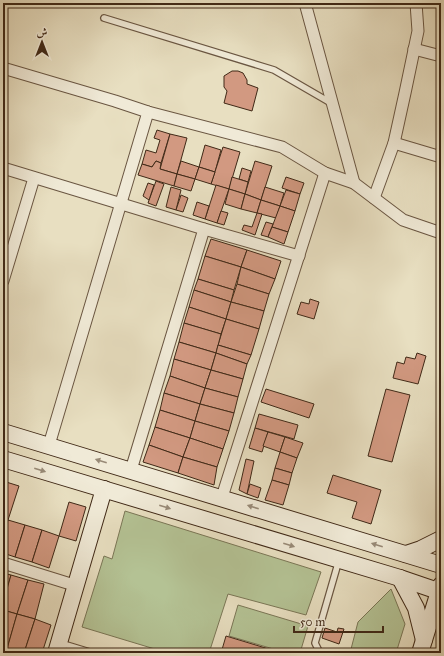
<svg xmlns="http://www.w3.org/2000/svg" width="444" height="656" viewBox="0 0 444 656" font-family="'IM FELL Great Primer',Amiri,serif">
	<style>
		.green { fill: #b4c294; stroke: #7a7656 }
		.building { fill: #d29981; stroke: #402917 }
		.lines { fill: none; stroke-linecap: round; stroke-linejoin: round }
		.lane-casing { stroke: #6a5642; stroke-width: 8 }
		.street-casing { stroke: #6a5642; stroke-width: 13 }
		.secondary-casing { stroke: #402917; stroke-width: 18 }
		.lane { stroke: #f0ead7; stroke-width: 5.5 }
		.street { stroke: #f0ead7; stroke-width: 11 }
		.secondary { stroke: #f0ead7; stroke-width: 16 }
		.oneway { fill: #988a77 }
	</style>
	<rect width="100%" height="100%" fill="#e8dfc1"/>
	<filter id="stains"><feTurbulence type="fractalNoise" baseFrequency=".005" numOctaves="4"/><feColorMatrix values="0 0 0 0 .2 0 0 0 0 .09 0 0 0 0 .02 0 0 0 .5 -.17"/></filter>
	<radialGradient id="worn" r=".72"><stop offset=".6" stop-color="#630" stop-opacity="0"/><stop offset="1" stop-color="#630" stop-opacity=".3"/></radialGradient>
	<g class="green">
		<polygon points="125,511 321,572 306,615 228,594 209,653 168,653 82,627 104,556 112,559"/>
		<polygon points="391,589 405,624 396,653 350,653 358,622"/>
		<polygon points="238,605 308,626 300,653 287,653 229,636"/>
	</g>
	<g class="building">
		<polygon points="232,71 238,71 243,73 247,80 247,84 258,88 252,111 224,103 227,91 224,87 224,76"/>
		<polygon points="157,130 170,134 161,163 156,161 152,167 142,164 146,150 156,153 160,140 154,138"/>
		<polygon points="170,134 187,138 177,174 160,169"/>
		<polygon points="205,145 221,150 215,172 199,167"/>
		<polygon points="223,147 240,152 229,189 211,184"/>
		<polygon points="156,161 161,163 160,169 177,174 174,186 138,175 142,164 152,167"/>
		<polygon points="181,161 199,167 195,179 177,174"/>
		<polygon points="255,161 272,166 261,200 245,194"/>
		<polygon points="199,167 215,172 211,184 195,179"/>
		<polygon points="242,168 251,171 248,182 239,179"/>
		<polygon points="177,174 195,179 191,191 174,186"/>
		<polygon points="232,177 248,182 245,194 229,189"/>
		<polygon points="286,177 304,183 300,194 282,188"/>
		<polygon points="156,181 164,184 156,206 148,203"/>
		<polygon points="148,183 154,185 149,200 143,196"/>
		<polygon points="216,185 229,189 217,223 205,219"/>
		<polygon points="171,187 181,190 176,210 166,207"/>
		<polygon points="265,187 284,193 280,206 261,200"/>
		<polygon points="229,189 245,194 241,209 225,204"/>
		<polygon points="286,190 300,194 295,211 280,206"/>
		<polygon points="245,194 261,200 257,213 241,209"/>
		<polygon points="181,195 188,198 183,212 176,210"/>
		<polygon points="261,200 280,206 276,218 257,213"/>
		<polygon points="197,202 209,206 205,219 193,215"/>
		<polygon points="280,206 295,211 288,232 272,227"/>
		<polygon points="221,211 228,213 224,225 217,223"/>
		<polygon points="257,213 262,214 255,235 242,230 244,225 252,227"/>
		<polygon points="266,222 273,224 268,237 261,235"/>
		<polygon points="272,227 288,232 284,244 268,237"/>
		<polygon points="211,239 247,250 241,267 205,256"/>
		<polygon points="247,250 281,261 275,279 241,267"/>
		<polygon points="205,256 241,267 234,290 198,279"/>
		<polygon points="241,267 275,279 269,294 237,284"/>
		<polygon points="198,279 234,290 231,302 194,290"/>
		<polygon points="237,284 269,294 264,311 231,302"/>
		<polygon points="194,290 231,302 226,319 189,307"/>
		<polygon points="310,299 319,302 314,319 297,314 301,302 309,304"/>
		<polygon points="231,302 264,311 259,329 226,319"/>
		<polygon points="189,307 226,319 221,334 184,323"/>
		<polygon points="226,319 259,329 251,355 218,345"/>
		<polygon points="184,323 221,334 216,353 179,342"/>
		<polygon points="179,342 216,353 211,370 174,359"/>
		<polygon points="218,345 251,355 247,364 216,353"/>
		<polygon points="216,353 247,364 243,379 211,370"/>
		<polygon points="417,353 426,356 418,384 393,378 397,362 404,364 406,357 415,359"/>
		<polygon points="174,359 211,370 205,388 170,376"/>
		<polygon points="211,370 243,379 238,397 205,388"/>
		<polygon points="170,376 205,388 200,404 164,393"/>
		<polygon points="205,388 238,397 234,413 200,404"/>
		<polygon points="266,389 314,404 309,418 261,402"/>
		<polygon points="386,389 410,395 392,462 368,456"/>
		<polygon points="164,393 200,404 195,421 160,410"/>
		<polygon points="200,404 234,413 229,431 195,421"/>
		<polygon points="160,410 195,421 190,438 155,427"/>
		<polygon points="259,414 298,425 294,439 255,428"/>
		<polygon points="195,421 229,431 223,449 190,438"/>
		<polygon points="155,427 190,438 183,457 149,445"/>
		<polygon points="255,428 268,432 262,452 249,448"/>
		<polygon points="268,432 285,437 280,452 263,446"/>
		<polygon points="285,437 303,443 297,458 280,452"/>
		<polygon points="190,438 223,449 217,467 183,457"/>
		<polygon points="149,445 183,457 178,473 143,462"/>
		<polygon points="280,452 297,458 292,473 275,468"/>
		<polygon points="183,457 217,467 214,485 178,473"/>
		<polygon points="246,459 254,461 247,494 239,490"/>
		<polygon points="275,468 292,473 289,485 272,480"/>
		<polygon points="333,475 381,490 371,524 352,518 357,502 327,493"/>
		<polygon points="272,480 289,485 283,505 265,500"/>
		<polygon points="3,481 19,486 8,520 3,519"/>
		<polygon points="250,484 261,488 258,498 247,494"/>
		<polygon points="69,502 86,507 76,541 59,536"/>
		<polygon points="3,519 8,520 3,538"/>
		<polygon points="8,520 25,525 15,557 3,553 3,538"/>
		<polygon points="25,525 42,530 32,562 15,557"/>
		<polygon points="42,530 59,536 49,568 32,562"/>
		<polygon points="3,573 11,575 3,603"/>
		<polygon points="11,575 28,580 17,614 3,610 3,603"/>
		<polygon points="28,580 44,584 35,619 17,614"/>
		<polygon points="3,610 17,614 7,649 3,647"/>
		<polygon points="17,614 35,619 24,653 7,649"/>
		<polygon points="35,619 51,625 42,653 24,653"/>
		<polygon points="325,628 337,632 338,628 344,629 339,644 322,638"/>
		<polygon points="226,636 282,653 221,653"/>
	</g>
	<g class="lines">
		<g class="lane-casing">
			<g id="lane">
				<polyline points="104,18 274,70 331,103"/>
				<polyline points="60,643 93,653"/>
				<polyline points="320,653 315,643 339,560"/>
			</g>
		</g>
		<g class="street-casing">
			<g id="street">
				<polyline points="305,3 354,183"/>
				<polyline points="414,49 441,56"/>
				<polyline points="3,68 115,101 148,112 282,147 325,173 354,183 403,220 441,233"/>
				<polyline points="394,143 441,157"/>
				<polyline points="3,168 204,229 299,256"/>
				<polyline points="374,198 394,143 405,93 418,31 416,3"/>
				<polyline points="3,281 34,178"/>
				<polyline points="49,445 148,112"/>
				<polyline points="131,470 204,229"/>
				<polyline points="222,497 325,173"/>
				<polyline points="3,563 77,586"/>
			</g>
		</g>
		<g class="secondary-casing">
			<g id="secondary">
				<polyline points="3,432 441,565"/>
				<polyline points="3,459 400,578 441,592"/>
				<polyline points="406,554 421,549 441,539"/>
				<polyline points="400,578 416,608 424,640"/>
				<polyline points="56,653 104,489"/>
				<polyline points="420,653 441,585"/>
			</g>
		</g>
		<use href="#lane" class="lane"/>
		<use href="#street" class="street"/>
		<use href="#secondary" class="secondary"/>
	</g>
	<defs><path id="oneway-solid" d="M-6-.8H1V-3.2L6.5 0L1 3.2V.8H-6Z"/></defs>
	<g class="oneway">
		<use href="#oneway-solid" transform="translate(101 461) rotate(-163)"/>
		<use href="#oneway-solid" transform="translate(40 470) rotate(17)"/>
		<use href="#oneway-solid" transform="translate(165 507) rotate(17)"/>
		<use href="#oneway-solid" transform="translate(253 507) rotate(-163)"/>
		<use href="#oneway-solid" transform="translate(289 545) rotate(17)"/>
		<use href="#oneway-solid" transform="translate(377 545) rotate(-163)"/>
	</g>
	<rect width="444" height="656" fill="none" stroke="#e8dfc1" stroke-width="16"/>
	<rect x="4" y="4" width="436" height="648" fill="none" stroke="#402917" stroke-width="2"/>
	<rect x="8" y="8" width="428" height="640" fill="none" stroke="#402917"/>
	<g transform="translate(42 42)" stroke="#f0ead7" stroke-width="3" paint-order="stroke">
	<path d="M0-3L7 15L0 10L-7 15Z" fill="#402917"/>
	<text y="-6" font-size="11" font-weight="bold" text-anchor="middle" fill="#402917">ش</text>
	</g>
	<path d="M294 626v6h89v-6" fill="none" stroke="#402917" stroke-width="2"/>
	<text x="300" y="626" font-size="12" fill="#402917" stroke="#f0ead7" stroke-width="3" paint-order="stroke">50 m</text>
	<rect width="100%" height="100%" filter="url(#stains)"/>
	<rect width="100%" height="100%" fill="url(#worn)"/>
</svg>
